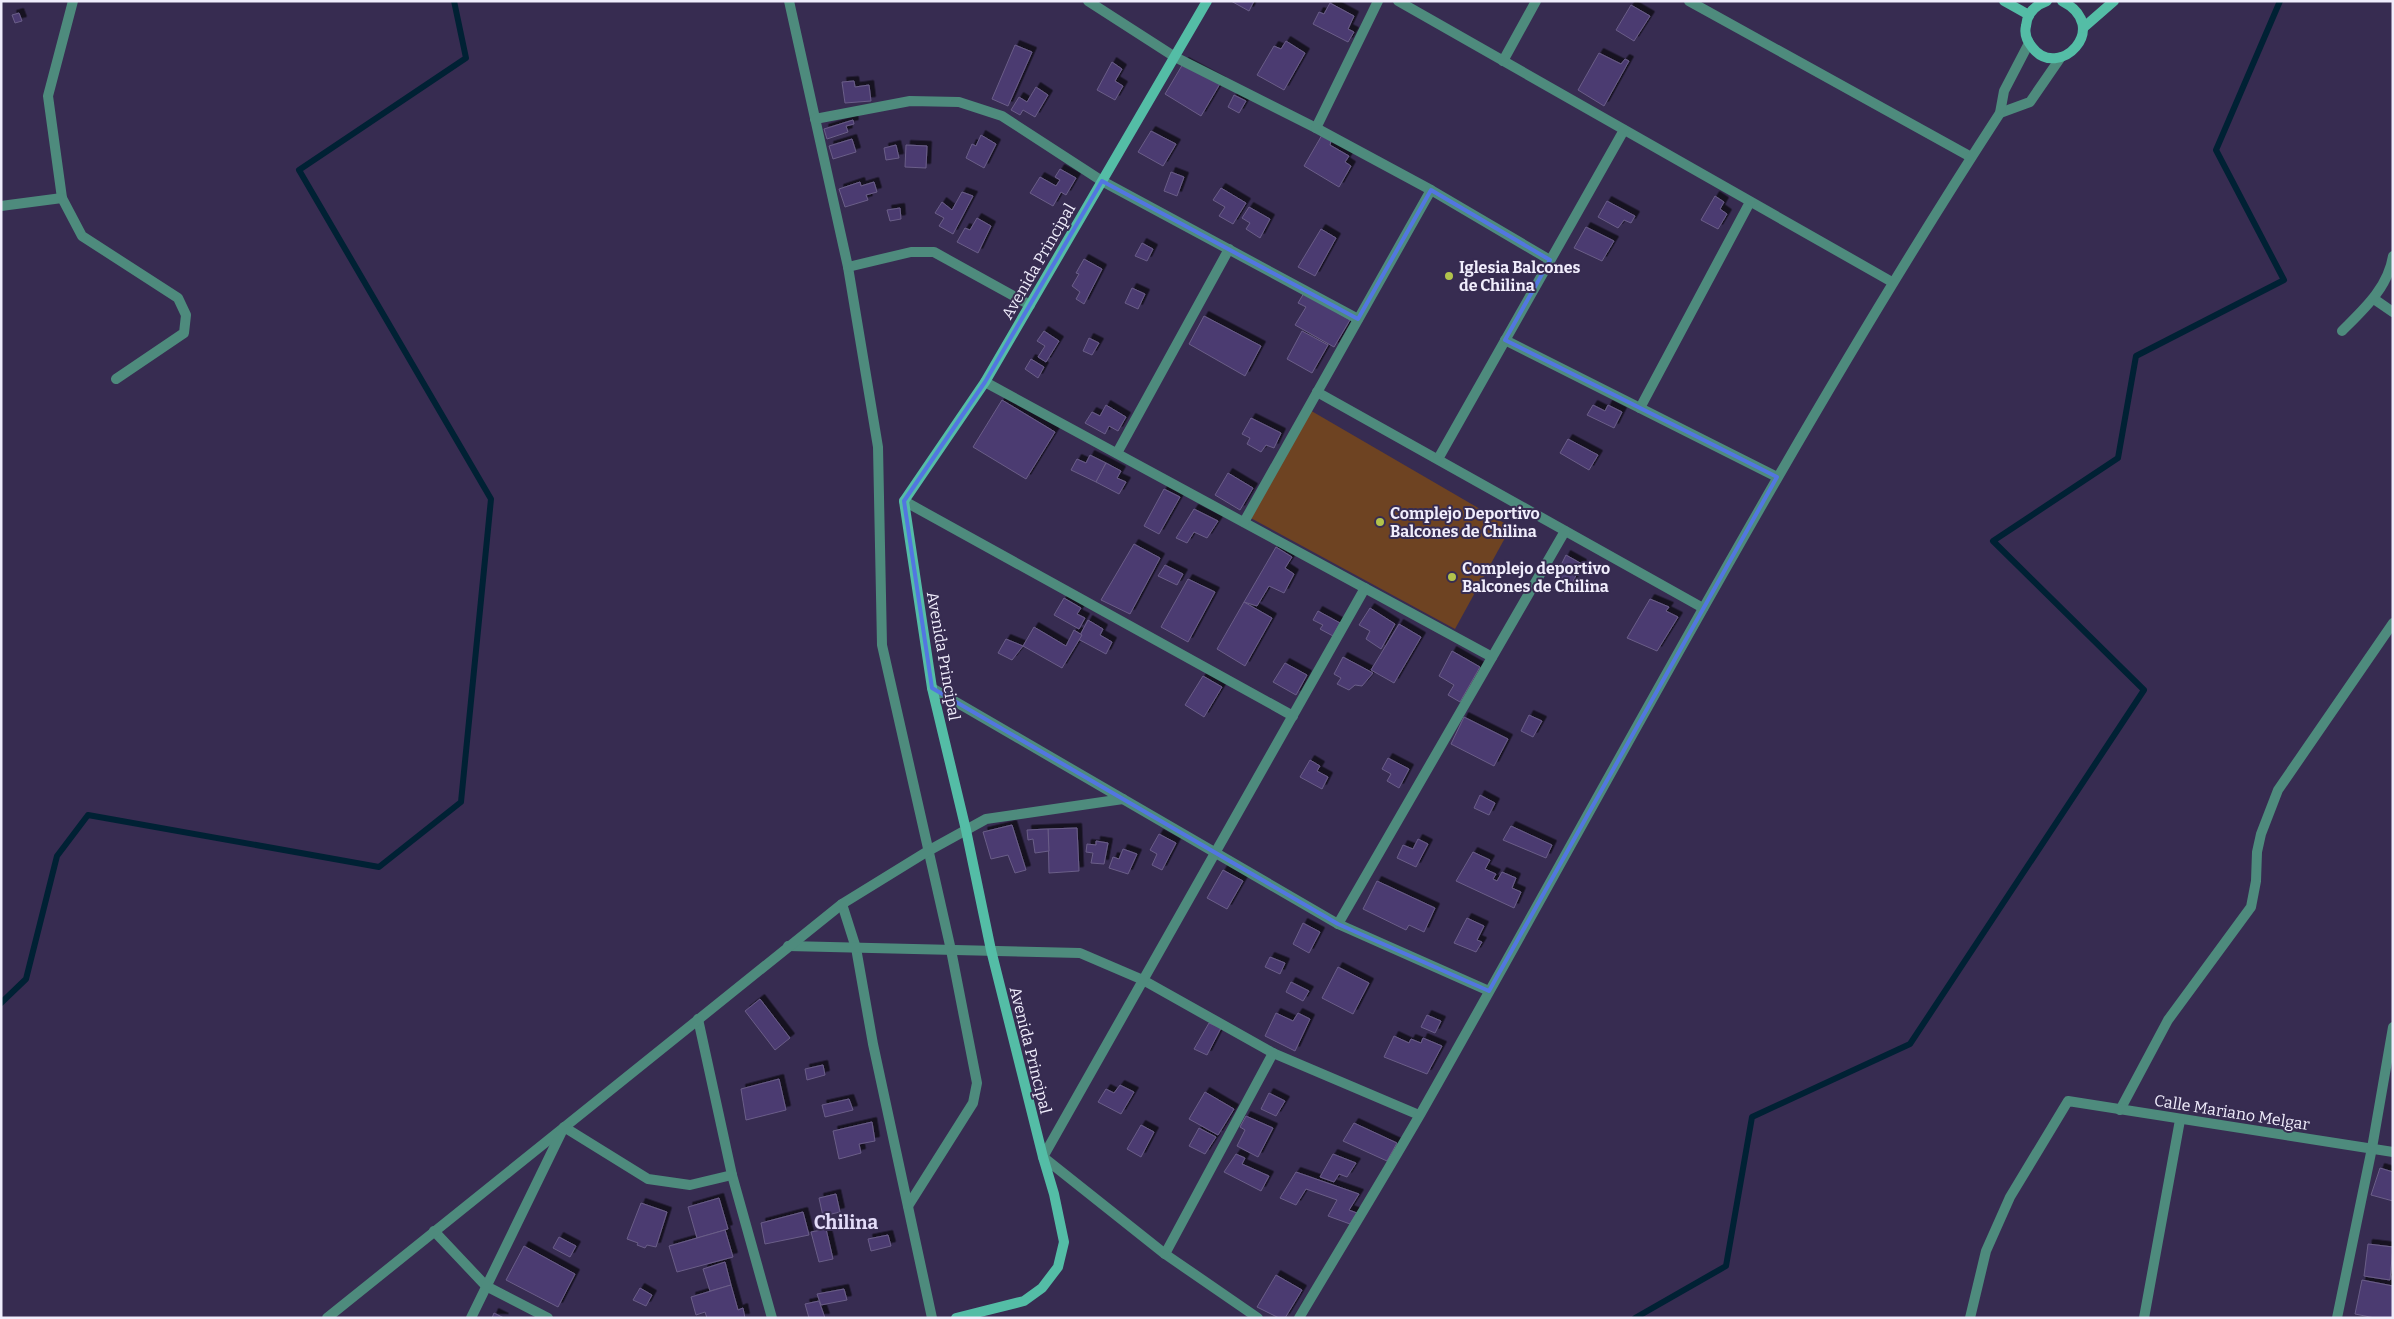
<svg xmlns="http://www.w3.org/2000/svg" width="2394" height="1319" viewBox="0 0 2394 1319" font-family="Bitter,serif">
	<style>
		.green { fill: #6e4322 }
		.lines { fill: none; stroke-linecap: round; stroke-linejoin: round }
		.stream { stroke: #002134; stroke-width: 6 }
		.building { fill: #4c3a71; stroke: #6a5e88; filter: url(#shadow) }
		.street { stroke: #4e8b7d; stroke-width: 10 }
		.secondary { stroke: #54bda6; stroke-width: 10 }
		.marked { fill: none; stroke: #5276e1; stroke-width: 4; stroke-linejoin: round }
		.poi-dot { fill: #b2c34c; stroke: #372c51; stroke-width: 2 }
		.labels { text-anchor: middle; stroke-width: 4; stroke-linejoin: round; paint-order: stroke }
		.street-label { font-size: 16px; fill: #f0edfc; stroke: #372c51 }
		.poi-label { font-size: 16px; font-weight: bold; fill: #f0edfc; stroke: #372c51; text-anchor: start }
		.quarter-label { font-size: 19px; font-weight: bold; fill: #e3dcf9; stroke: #372c51 }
	</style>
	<defs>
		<filter id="shadow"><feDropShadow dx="4.5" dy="-4.5" stdDeviation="0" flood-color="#0009"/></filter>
	</defs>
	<rect width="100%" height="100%" fill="#372c51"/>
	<polygon class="green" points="1308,409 1511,527 1455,629 1247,516"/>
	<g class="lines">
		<g class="stream">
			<polyline points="1,1003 26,979 57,856 88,815 379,867 461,802 491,499 299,170 466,58 454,1"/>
			<polyline points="1635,1318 1726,1266 1752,1117 1910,1044 2144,690 1993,541 2118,458 2136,356 2284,280 2216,150 2280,1"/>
		</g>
	</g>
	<g class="building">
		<polygon points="1231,1 1254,1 1249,11"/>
		<polygon points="1330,3 1354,16 1348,29 1354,32 1348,42 1313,24 1319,12 1324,14"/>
		<polygon points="1631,5 1650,16 1634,41 1616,30"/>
		<polygon points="19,13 22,21 15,23 12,15"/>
		<polygon points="1286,41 1305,53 1284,90 1257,75 1274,46 1281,49"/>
		<polygon points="1015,45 1032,52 1008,106 992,99"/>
		<polygon points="1599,53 1621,64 1625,59 1629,61 1604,106 1578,90"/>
		<polygon points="1112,62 1122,69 1115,81 1123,86 1115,100 1097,90"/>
		<polygon points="1184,62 1221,82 1201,116 1165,94"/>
		<polygon points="854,81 855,87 869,85 871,101 845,103 842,82"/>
		<polygon points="1036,87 1048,95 1035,117 1023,110 1020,115 1011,110 1019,97 1027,102"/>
		<polygon points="1234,95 1246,101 1239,113 1228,107"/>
		<polygon points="853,120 854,124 846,126 848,132 827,139 824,129"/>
		<polygon points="1151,131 1176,144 1163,166 1138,152"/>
		<polygon points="981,135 996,144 984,168 966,158 972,144 976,146"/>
		<polygon points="1322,135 1331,141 1330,145 1349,156 1345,162 1351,166 1339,187 1304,166"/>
		<polygon points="852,139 856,152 833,159 829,146"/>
		<polygon points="896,145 899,158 886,160 884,148"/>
		<polygon points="906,145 927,146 926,168 905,167"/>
		<polygon points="1060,169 1076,178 1066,195 1061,192 1053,206 1030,193 1040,177 1056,186 1060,180 1055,177"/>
		<polygon points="1171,172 1184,177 1177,196 1164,191"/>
		<polygon points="860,182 861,186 874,182 877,192 866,195 868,200 845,207 839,189"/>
		<polygon points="1221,188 1246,203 1233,224 1219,216 1225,207 1213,200"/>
		<polygon points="962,192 973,196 953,234 939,226 944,218 935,213 942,202 952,210"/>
		<polygon points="1715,196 1724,202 1720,209 1727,214 1718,229 1701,220"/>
		<polygon points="1607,201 1635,216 1631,223 1624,220 1618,228 1598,217"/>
		<polygon points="1249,207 1270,219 1260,238 1246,229 1250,223 1242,218"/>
		<polygon points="900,208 901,219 890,221 887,210"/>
		<polygon points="977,218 991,226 978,253 957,242 965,228 970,230"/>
		<polygon points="1586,227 1614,241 1602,261 1574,248"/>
		<polygon points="1321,229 1336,238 1315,276 1298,267"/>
		<polygon points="1142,243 1153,249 1147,261 1135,256"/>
		<polygon points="1084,259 1102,269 1084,304 1076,299 1080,292 1072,286 1079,274 1076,273"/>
		<polygon points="1132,288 1145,294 1138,309 1125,303"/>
		<polygon points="1304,293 1350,320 1334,347 1295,325 1306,307 1298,303"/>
		<polygon points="1204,316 1261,346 1245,376 1189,344"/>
		<polygon points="1044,331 1059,341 1046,362 1038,357 1045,346 1037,341"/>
		<polygon points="1302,331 1328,345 1312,373 1287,359"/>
		<polygon points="1089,338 1099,343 1092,355 1083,351"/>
		<polygon points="1031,359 1044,367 1038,378 1025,369"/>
		<polygon points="1002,400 1055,432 1026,479 973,447"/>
		<polygon points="1106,405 1126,417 1118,431 1109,426 1105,434 1085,423 1092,412 1100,416"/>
		<polygon points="1593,405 1605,411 1608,405 1622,412 1614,428 1587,415"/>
		<polygon points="1251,418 1281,433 1274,448 1266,445 1261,452 1247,444 1250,438 1242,434"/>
		<polygon points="1568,439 1598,455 1589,470 1560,453"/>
		<polygon points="1090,455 1106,463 1096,482 1071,470 1077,459 1086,463"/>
		<polygon points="1106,463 1121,471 1117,478 1126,482 1119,494 1096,482"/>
		<polygon points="1228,473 1253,488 1240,510 1215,495"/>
		<polygon points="1164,489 1180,497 1159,534 1144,526"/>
		<polygon points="1194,509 1218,521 1207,538 1194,532 1187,543 1176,538"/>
		<polygon points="1134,544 1160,558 1130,614 1101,600"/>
		<polygon points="1276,547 1292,557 1285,568 1294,574 1284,593 1269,586 1257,606 1244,602"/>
		<polygon points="1566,555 1582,564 1570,587 1554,579"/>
		<polygon points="1165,565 1183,574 1177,585 1158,576"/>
		<polygon points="1188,579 1215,592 1188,642 1161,627"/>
		<polygon points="1064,598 1081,608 1077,614 1085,618 1079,629 1054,615"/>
		<polygon points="1650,599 1669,607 1666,611 1678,617 1657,651 1627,638"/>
		<polygon points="1244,602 1272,618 1245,666 1217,649"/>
		<polygon points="1370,608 1395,624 1381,649 1366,639 1370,631 1359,625"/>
		<polygon points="1318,611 1340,623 1333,636 1320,629 1323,625 1313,620"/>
		<polygon points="1088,620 1103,629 1100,635 1112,642 1106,654 1078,639"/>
		<polygon points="1399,624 1421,637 1394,683 1371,670"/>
		<polygon points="1034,627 1066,646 1074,630 1082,635 1062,668 1023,646"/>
		<polygon points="1006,639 1023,646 1012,660 998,653"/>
		<polygon points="1452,651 1480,667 1460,702 1448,695 1454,685 1439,676"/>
		<polygon points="1343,657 1373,673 1362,686 1355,685 1349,690 1337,684 1341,678 1334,674"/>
		<polygon points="1285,663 1307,675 1296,695 1273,682"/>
		<polygon points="1203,676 1222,687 1204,717 1185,705"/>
		<polygon points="1529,715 1542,721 1533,737 1521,731"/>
		<polygon points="1464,717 1508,739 1494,766 1451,744"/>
		<polygon points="1388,758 1409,769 1399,788 1387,781 1391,774 1382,769"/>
		<polygon points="1310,760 1320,766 1317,771 1328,777 1322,789 1300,777"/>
		<polygon points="1480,795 1495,803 1489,815 1474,808"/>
		<polygon points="1012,825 1026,870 1015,873 1008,855 991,859 983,832"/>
		<polygon points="1511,826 1552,845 1546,858 1503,840"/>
		<polygon points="1077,828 1079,871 1049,873 1048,829"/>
		<polygon points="1048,829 1049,851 1035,853 1033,839 1028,840 1027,830"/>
		<polygon points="1159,834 1176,843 1162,870 1152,865 1157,854 1150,850"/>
		<polygon points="1418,839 1428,844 1416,867 1397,858 1403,845 1413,849"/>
		<polygon points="1096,841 1108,843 1104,864 1091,863 1093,853 1086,852 1087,844 1096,845"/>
		<polygon points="1123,849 1137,854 1128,874 1109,868 1113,857 1119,859"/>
		<polygon points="1473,852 1490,860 1485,869 1496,874 1493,879 1497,881 1502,872 1516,878 1512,888 1521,892 1514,908 1456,881"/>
		<polygon points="1223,870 1243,881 1227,909 1207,898"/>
		<polygon points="1377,881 1435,908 1424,932 1409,925 1406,930 1363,909"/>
		<polygon points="1467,918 1484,926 1477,940 1482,942 1476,952 1454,943"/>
		<polygon points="1303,923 1320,932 1309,953 1293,944"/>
		<polygon points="1270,957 1285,963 1280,974 1265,967"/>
		<polygon points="1338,967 1369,983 1353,1014 1322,998"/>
		<polygon points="1291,982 1309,991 1303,1001 1286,992"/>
		<polygon points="760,999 790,1038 775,1050 745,1011"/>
		<polygon points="1276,1013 1293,1021 1298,1013 1310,1019 1295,1051 1265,1036"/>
		<polygon points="1427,1015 1441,1021 1435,1033 1421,1027"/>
		<polygon points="1209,1023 1221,1028 1207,1055 1194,1049"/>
		<polygon points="1394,1036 1409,1043 1411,1039 1421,1043 1423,1038 1442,1046 1427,1074 1384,1057"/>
		<polygon points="823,1065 825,1075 807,1080 805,1069"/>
		<polygon points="779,1079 786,1110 746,1120 741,1089"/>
		<polygon points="1120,1085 1134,1092 1121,1114 1098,1102 1106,1089 1114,1093"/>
		<polygon points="1205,1092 1234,1109 1218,1135 1189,1119"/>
		<polygon points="1269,1093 1285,1101 1276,1116 1261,1109"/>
		<polygon points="849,1099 853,1110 825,1117 822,1105"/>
		<polygon points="1246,1116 1273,1128 1258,1157 1237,1146 1245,1130 1240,1127"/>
		<polygon points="872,1122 875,1141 859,1144 861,1153 839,1159 833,1131"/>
		<polygon points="1354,1123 1397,1143 1387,1161 1343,1141"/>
		<polygon points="1141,1125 1154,1132 1141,1157 1127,1149"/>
		<polygon points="1199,1128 1216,1137 1205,1154 1189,1146"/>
		<polygon points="1236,1154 1245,1158 1242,1164 1269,1176 1261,1191 1224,1172"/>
		<polygon points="1333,1154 1356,1163 1347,1177 1339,1174 1334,1182 1320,1177"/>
		<polygon points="2380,1168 2393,1172 2393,1201 2371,1195"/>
		<polygon points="1296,1172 1359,1194 1349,1210 1357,1213 1350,1224 1328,1216 1337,1200 1306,1189 1296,1205 1280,1198"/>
		<polygon points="836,1194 840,1212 823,1216 819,1198"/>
		<polygon points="719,1198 728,1229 697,1238 688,1207"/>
		<polygon points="641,1203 667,1212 656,1247 647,1245 645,1248 637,1245 638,1243 627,1239"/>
		<polygon points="803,1212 809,1235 765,1244 761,1223"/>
		<polygon points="826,1229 833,1259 819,1262 811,1232"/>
		<polygon points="725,1230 733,1257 677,1272 669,1246"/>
		<polygon points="888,1235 891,1246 871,1251 868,1239"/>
		<polygon points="559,1237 576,1246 570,1257 553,1248"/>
		<polygon points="2368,1244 2393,1247 2390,1280 2364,1276"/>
		<polygon points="524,1246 575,1274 558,1307 506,1280"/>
		<polygon points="725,1262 731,1285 710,1291 703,1269"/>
		<polygon points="1276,1275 1302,1290 1285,1318 1279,1318 1257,1307"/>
		<polygon points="2362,1280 2393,1286 2393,1318 2375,1318 2355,1314"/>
		<polygon points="731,1285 738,1310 743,1308 745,1318 707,1318 705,1312 696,1315 691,1297"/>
		<polygon points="640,1288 652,1295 646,1306 633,1300"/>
		<polygon points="844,1289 847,1300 821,1305 817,1294"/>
		<polygon points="819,1301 825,1318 809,1318 805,1304"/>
		<polygon points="494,1313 504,1318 492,1318"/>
	</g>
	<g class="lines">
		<g class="street">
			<polyline points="789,1 848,267 878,447 882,645 951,950 977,1083 973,1103 908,1206"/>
			<polyline points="1088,1 1175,57 1316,128 1431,190 1550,260"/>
			<polyline points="1398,1 1892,282"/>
			<polyline points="1689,1 1971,157"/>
			<polyline points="1503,61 1536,1"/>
			<polyline points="2000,113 2030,102 2061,57"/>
			<polyline points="815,119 910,101 959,102 1002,116 1102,181 1358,319"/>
			<polyline points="1316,128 1378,1"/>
			<polyline points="62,198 48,96 73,1"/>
			<polyline points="1,206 62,198 82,236 178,298 186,315 184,333 116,379"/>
			<polyline points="848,267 911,252 934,252 1030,305"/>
			<polyline points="2374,299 2393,312"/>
			<path d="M2342 331C2363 310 2388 288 2393 256"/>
			<polyline points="1505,340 1777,477"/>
			<polyline points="985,382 1492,657"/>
			<polyline points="1317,392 1703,608"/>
			<polyline points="1640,408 1750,202"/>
			<polyline points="1117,453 1229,249"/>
			<polyline points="1438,459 1624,130"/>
			<polyline points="904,501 1293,716"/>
			<polyline points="1244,522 1431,190"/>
			<polyline points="932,688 1338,924 1489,991"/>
			<polyline points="842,904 856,948 873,1044 932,1318"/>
			<polyline points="1338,924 1565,531"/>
			<polyline points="788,946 1080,953 1143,980 1273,1053 1419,1115"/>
			<polyline points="698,1019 732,1175 772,1318"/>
			<polyline points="2120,1110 2168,1020 2251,907 2256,881 2257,852 2261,834 2278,790 2393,623"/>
			<polyline points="434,1231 486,1286 548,1318"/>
			<polyline points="1165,1254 1273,1053"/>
			<polyline points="327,1318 842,904 928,851 986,819 1123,799"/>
			<polyline points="471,1318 564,1127 648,1179 690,1185 732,1175"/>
			<polyline points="1258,1318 1165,1254 1043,1157 1365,588"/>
			<path d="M1299 1318C1340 1249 1381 1182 1421 1113 1611 778 1790 436 2000 113L2004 91 2029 43"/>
			<polyline points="1970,1318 1986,1251 2010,1197 2068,1101 2393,1152"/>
			<polyline points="2144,1318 2180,1120"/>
			<polyline points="2337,1318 2372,1148 2393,1027"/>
		</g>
		<g class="secondary">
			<polyline points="2004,1 2029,15"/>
			<path d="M2047 1C2036 5 2027 13 2026 26 2024 34 2027 41 2032 47 2058 82 2113 27 2062 1"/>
			<polyline points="2083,28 2114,1"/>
			<polyline points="956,1318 1024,1301 1042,1288 1058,1267 1064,1242 1054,1194 1043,1157 991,950 966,830 932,688 904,501 985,382 1207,1"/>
		</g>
	</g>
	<path class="marked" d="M1102 181 1358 319 1431 190 1550 260 1505 340 1777 477 1489 991 1338 924 932 688 904 501 985 382Z"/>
	<g class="poi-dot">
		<circle cx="1449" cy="276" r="5"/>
		<circle cx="1380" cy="522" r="5"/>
		<circle cx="1452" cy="577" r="5"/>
	</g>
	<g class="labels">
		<g class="street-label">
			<text transform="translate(1038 261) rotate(-60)" y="6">Avenida Principal</text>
			<text transform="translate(944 656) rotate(80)" y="6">Avenida Principal</text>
			<text transform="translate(1031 1050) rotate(76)" y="6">Avenida Principal</text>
			<text transform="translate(2232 1112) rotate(9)" y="6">Calle Mariano Melgar</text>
		</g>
		<g class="poi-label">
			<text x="1459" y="273">Iglesia Balcones<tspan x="1459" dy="18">de Chilina</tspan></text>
			<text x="1390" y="519">Complejo Deportivo<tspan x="1390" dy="18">Balcones de Chilina</tspan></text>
			<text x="1462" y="574">Complejo deportivo<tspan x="1462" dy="18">Balcones de Chilina</tspan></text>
		</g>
		<g class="quarter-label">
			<text x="846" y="1229">Chilina</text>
		</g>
	</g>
	<rect width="2394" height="1319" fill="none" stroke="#f0edfc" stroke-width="5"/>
</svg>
